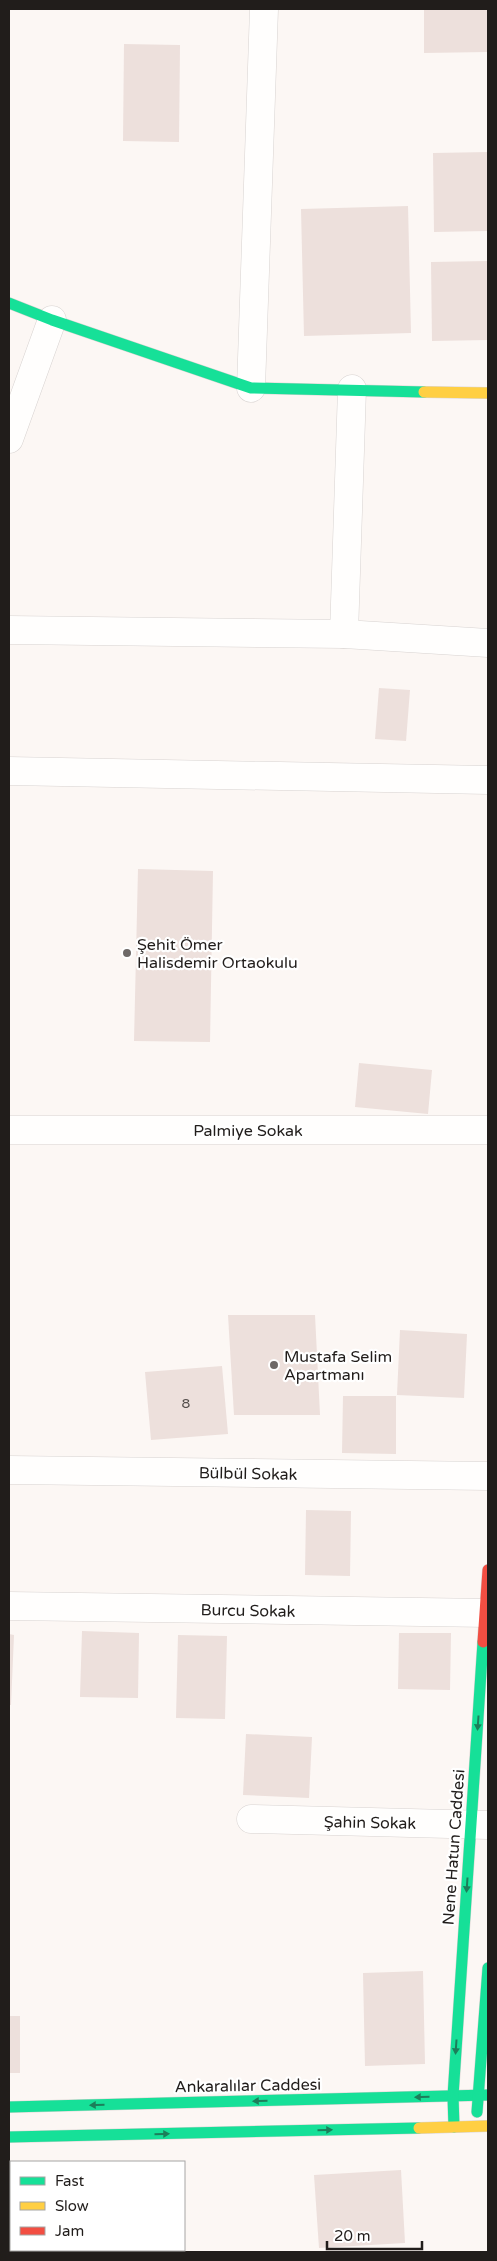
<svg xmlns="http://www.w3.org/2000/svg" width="497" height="2261" viewBox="0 0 497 2261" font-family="'Varela Round',sans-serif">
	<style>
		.building { fill: #ede0dc }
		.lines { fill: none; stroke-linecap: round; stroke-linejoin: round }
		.street-casing { stroke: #d8d3d1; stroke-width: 29 }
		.fast-casing { stroke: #d8d3d1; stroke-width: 12 }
		.slow-casing { stroke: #d8d3d1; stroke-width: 12 }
		.jam-casing { stroke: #d8d3d1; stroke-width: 12 }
		.street { stroke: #fffefd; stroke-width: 28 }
		.fast { stroke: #16e098; stroke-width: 11 }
		.slow { stroke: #ffcf43; stroke-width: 11 }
		.jam { stroke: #f24e42; stroke-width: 11 }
		.oneway { fill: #1c7e5a }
		.poi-dot { fill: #6e6967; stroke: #fff; stroke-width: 2 }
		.labels { text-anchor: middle; stroke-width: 4.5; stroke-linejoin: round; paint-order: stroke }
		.number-label { font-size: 14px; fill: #554f4c }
		.poi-label { font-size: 16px; fill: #211d1b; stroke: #fff; text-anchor: start }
		.street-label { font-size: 16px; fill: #211d1b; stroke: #fff }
	</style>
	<rect width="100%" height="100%" fill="#fcf7f4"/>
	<g class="building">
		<polygon points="424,9 488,9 488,52 424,53"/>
		<polygon points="124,44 180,45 179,142 123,141"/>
		<polygon points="488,152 488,231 434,232 433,153"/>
		<polygon points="408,206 411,333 304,336 301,209"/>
		<polygon points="488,261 488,340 432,341 431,262"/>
		<polygon points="379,688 410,690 406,741 375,739"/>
		<polygon points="138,869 213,871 210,1042 134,1041"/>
		<polygon points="359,1063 432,1070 428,1114 355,1107"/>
		<polygon points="228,1315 315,1315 320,1415 234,1415"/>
		<polygon points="400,1330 467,1334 464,1398 397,1395"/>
		<polygon points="222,1366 228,1434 151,1440 145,1372"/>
		<polygon points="343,1396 396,1396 396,1454 342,1453"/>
		<polygon points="306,1510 351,1511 350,1576 305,1575"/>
		<polygon points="82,1631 139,1633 138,1698 80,1697"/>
		<polygon points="399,1633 451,1633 450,1690 398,1689"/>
		<polygon points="9,1634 14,1635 11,1705 9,1705"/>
		<polygon points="178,1635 227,1636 225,1719 176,1718"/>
		<polygon points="246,1734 312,1737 309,1798 243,1795"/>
		<polygon points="423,1971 425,2064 365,2066 363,1973"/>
		<rect x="9" y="2016" width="11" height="57"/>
		<polygon points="401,2170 405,2243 319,2248 314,2175"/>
		<rect x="82" y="2250" width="90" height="2"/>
	</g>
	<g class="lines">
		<g class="street-casing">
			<g id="street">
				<polyline points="251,388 264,9"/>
				<polyline points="9,439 52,320"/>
				<polyline points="9,630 344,634 488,643"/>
				<polyline points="344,634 352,389"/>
				<polyline points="9,771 488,780"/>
				<polyline points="9,1130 488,1130"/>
				<polyline points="9,1470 488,1476"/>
				<polyline points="9,1606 488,1613"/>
				<polyline points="251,1819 488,1825"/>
			</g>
		</g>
		<g class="fast-casing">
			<g id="fast">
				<polyline points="9,303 52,320 251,388 424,392"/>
				<polyline points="9,2107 488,2095"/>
				<polyline points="477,2112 488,1968"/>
				<polyline points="454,2127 453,2096 483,1642"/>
				<polyline points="9,2137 419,2128"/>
			</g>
		</g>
		<g class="slow-casing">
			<g id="slow">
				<polyline points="424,392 488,393"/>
				<polyline points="419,2128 488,2126"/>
			</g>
		</g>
		<g class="jam-casing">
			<polyline id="jam" points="483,1642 488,1570"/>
		</g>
		<use href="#street" class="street"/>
		<use href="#fast" class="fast"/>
		<use href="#slow" class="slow"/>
		<use href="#jam" class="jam"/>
	</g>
	<defs><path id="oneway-solid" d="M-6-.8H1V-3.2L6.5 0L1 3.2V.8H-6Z" transform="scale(1.25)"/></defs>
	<g class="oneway">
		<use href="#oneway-solid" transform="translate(478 1723) rotate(94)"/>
		<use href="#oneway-solid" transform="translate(467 1885) rotate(94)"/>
		<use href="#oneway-solid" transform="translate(456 2047) rotate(94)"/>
		<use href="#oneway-solid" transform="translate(422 2097) rotate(179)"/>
		<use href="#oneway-solid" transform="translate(260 2101) rotate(179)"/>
		<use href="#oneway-solid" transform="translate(97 2105) rotate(179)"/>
		<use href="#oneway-solid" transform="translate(325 2130) rotate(-1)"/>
		<use href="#oneway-solid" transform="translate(162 2134) rotate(-1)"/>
	</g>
	<g class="poi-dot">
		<circle cx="127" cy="953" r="5"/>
		<circle cx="274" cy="1365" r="5"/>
	</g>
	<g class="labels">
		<g class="number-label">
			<text x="186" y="1408">8</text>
		</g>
		<g class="poi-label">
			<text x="137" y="950">Şehit Ömer<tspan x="137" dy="18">Halisdemir Ortaokulu</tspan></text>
			<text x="284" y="1362">Mustafa Selim<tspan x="284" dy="18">Apartmanı</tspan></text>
		</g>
		<g class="street-label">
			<text x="248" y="1136">Palmiye Sokak</text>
			<text transform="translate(248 1473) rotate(1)" y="6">Bülbül Sokak</text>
			<text transform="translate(248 1610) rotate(1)" y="6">Burcu Sokak</text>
			<text transform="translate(370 1822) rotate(1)" y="6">Şahin Sokak</text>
			<text transform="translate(453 1847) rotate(-86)" y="6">Nene Hatun Caddesi</text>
			<text transform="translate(248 2085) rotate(-1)" y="6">Ankaralılar Caddesi</text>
		</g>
	</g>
	<rect width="497" height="2261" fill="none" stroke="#211d1b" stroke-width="20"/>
	<rect x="10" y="2161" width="175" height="90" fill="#ffffff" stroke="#a6a5a4"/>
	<rect x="20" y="2177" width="25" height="8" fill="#16e098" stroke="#a6a5a4"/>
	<text x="55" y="2186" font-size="15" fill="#211d1b">Fast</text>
	<rect x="20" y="2202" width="25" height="8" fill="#ffcf43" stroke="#a6a5a4"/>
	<text x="55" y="2211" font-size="15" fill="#211d1b">Slow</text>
	<rect x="20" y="2227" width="25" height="8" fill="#f24e42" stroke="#a6a5a4"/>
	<text x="55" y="2236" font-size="15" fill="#211d1b">Jam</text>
	<path d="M327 2241v8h95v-8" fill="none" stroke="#211d1b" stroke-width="2.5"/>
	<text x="334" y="2241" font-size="15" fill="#211d1b" stroke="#ffffff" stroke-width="4" paint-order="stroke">20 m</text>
</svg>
